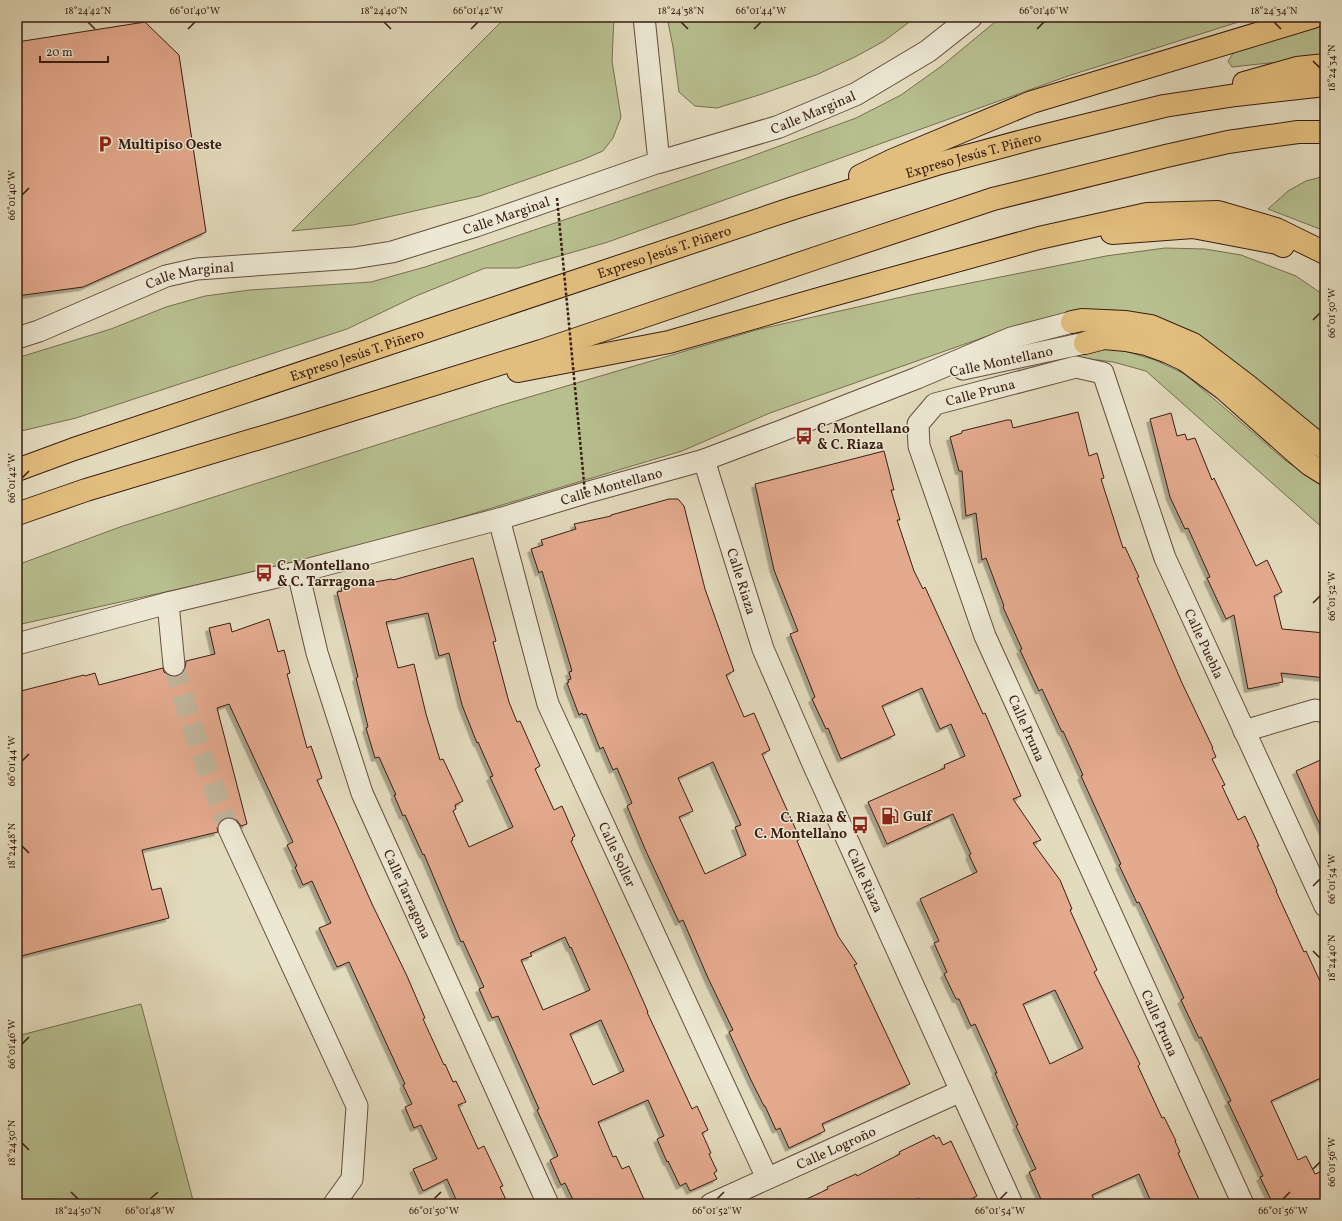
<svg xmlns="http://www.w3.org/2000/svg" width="1342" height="1221" viewBox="0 0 1342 1221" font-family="Vollkorn,serif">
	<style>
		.green { fill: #b7bf8f; stroke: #786e50 }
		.building { fill: #e4aa8e; stroke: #391e12; fill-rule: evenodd; filter: url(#shadow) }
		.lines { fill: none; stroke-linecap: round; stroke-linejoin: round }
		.minor-tunnel { stroke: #c1b59b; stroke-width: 21; stroke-dasharray: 21 10; stroke-linecap: butt }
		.minor-casing { stroke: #644d3d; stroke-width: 23 }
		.tertiary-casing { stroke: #644d3d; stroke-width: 24 }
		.trunk-casing { stroke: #391e12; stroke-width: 24 }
		.motorway-casing { stroke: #391e12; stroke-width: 24 }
		.minor { stroke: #ede8d4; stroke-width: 21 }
		.tertiary { stroke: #ede8d4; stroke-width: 22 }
		.trunk { stroke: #e2be7e; stroke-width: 22 }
		.motorway { stroke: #e2be7e; stroke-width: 22 }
		.path-bridge { stroke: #391e12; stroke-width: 2.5; stroke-dasharray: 3 2; stroke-linecap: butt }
		.ticks { fill: none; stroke: #391e12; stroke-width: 1.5 }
		.labels { text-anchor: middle; stroke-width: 3; stroke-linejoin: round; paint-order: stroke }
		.street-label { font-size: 14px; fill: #391e12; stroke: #ede8d4 }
		.poi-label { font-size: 14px; font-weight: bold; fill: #391e12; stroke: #ede8d4; text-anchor: start }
		.neatline { fill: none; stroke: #391e12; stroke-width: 1.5 }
		.ticks-label { font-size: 10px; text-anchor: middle; fill: #391e12 }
	</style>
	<defs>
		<filter id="shadow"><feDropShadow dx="-3.5" dy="3.5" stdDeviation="0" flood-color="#0004"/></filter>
	</defs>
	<rect width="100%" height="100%" fill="#e3dbbd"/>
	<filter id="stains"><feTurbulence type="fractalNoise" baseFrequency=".005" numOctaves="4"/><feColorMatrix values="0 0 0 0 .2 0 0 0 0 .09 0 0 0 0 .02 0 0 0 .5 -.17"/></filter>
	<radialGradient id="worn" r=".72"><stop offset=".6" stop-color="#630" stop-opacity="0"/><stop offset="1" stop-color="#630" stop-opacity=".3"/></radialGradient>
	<g class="green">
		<polygon points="506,17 614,17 612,61 621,117 613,138 603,151 582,160 480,196 353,225 292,231"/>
		<polygon points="667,17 916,17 884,41 855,57 816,75 759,95 717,108 695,106 679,92 673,47"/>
		<polygon points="1001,17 1254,17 1068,76 608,242 518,268 485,268 416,296 347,329 76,418 17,432 17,358 111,329 166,307 205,296 250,290 371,282 425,267 744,159 856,118 901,95 943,65"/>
		<polygon points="1325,22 1325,57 1232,67 1228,61 1234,52 1242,49"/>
		<polygon points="1325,176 1325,231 1268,209 1288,191 1306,181"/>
		<polygon points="1165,248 1205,249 1241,255 1296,276 1325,296 1325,438 1158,322 1113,310 1062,314 1010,328 770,413 682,451 345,552 17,625 17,565 120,527 502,405 760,329 915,294 1106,256"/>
		<polygon points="1118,349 1155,360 1185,374 1286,461 1325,487 1325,530 1146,371 1113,362 1068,356 1094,350"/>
		<polygon points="141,1004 194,1204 17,1204 17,1036"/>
	</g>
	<g class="building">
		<polygon points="145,22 179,55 206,232 83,287 17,296 17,42"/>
		<polygon points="1078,412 1089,456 1097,453 1104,478 1101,479 1123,548 1125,547 1139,577 1137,578 1182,683 1213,748 1212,748 1216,757 1212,759 1225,785 1222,786 1238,820 1245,816 1259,846 1257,846 1277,891 1276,891 1304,952 1306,951 1325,992 1325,1076 1271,1101 1298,1160 1306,1156 1315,1174 1325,1170 1325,1198 1312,1204 1273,1204 1260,1177 1263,1176 1228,1102 1231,1101 1201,1037 1199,1038 1181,1000 1184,998 1139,902 1137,903 1119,865 1121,864 1081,776 1083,775 1063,731 1062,732 1042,689 1039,691 1020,650 1022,649 1003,607 1004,606 986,558 982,560 976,513 966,516 962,471 959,471 950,437 962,433 962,431 1007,420 1011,420 1013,428"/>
		<polygon points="1171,413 1177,436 1185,434 1187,440 1195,438 1212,480 1214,478 1256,566 1267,560 1282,592 1274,596 1282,629 1325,633 1325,678 1281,673 1283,682 1248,689 1234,615 1226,619 1207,578 1210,577 1188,528 1185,529 1170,497 1150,419"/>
		<path d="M884 451 894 490H891L900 520H897L914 571 923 589 925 587 983 714 985 713 1021 796 1013 799 1041 840 1033 843 1060 880 1072 909 1070 910 1097 970 1094 972 1140 1064 1138 1066 1162 1118 1164 1117 1176 1141H1175L1180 1152 1178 1153 1201 1204H1152L1139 1174 1092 1195 1096 1204H1043L1029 1172 1036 1169 1016 1126 1018 1125 995 1073H997L975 1024 971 1026 959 999H956L944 974 947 972 934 943 939 941 920 899 977 872 969 855 971 854 953 814 887 844 868 802 945 768 944 765 965 756 951 724 940 729 922 688 882 706 895 735 841 759 828 728 826 729 812 699 815 697 790 634 798 631 774 570 755 484ZM1055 990 1083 1048 1050 1064 1023 1004Z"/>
		<path d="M669 499H678L684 506 705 589 734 671 726 675 744 717 754 713 770 750 762 754 800 839 797 841 838 936 857 964 854 965 910 1084 822 1124 825 1131 789 1148 780 1128 776 1130 765 1106H764L751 1080 729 1032 733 1030 708 978 683 920 679 922 645 849 627 806 632 803 617 768 613 770 603 747 600 749 586 714 583 715 582 713 579 715 567 683 569 682 568 680 571 679 569 672 572 671 542 571 539 573 531 549 543 545 541 540 576 529 574 524 611 516V515ZM713 762 741 825 735 827 746 855 705 874 679 817 693 811 678 778Z"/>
		<path d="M473 558 496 641 493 642 509 702 517 722 520 721 540 766 535 769 554 810 562 806 575 836 572 838 573 840 571 841 630 971 648 1012H647L692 1109 697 1106 708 1130 702 1133 711 1153 709 1154 717 1171 714 1173 717 1179 690 1191 686 1183 680 1186 668 1161 667 1162 657 1139 664 1136 648 1100 598 1122 613 1157 616 1156 622 1169 629 1166 646 1204H575L565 1183 561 1185 550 1160 558 1156 537 1110 539 1109 498 1016 492 1018 479 989 484 987 463 941 461 942 424 854 423 855 405 815 403 816 394 795H396L379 757 375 758 366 728 368 727 356 678 358 677 337 592 342 591 341 587 373 579 375 582 392 579 393 580ZM428 613 439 656 449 653 462 705 477 743 478 742 493 776 490 777 513 827 469 847 453 811 456 809 455 805 463 801 443 759 440 760 426 714 414 664 398 668 386 622ZM565 937 570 948 571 947 590 990 543 1010 521 960 532 956 530 953ZM601 1020 624 1071 593 1085 570 1034Z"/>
		<polygon points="269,619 278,652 284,650 290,673 287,674 307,748 311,746 322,778 317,780 372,904 407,976 425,1018 423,1019 444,1065 445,1064 453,1082 456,1081 466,1102 458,1105 478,1149 484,1146 503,1186 500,1187 508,1204 458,1204 447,1179 423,1191 413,1169 437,1159 421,1125 414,1128 405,1107 412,1104 403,1085 405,1084 349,962 337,967 319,928 331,923 312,881 303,885 295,867 297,866 287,845 293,842 229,704 217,708 247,824 241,826 236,819 230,817 224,818 219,822 217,828 218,832 142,850 152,890 161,888 169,918 17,957 17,692 84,675 85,676 95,673 99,685 163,668 164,672 169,676 176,677 181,674 185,670 186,661 215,654 209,628 230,623 232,632"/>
		<polygon points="1325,758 1325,836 1296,771"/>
		<polygon points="934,1135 936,1139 939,1137 943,1145 951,1141 977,1196 961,1204 922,1204 919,1198 907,1204 796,1204 828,1189 827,1187 856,1174 857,1176 900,1154 899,1152"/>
	</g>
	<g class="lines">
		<polyline class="minor-tunnel" points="174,665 192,726 229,829"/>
		<g class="minor-casing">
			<g id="minor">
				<path id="s1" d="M17 338 39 331 166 276 197 269 354 258 392 252 476 226 659 162 644 17"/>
				<polyline points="963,369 1085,343"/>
				<path id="s2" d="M704 460 763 649 813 764 1012 1204"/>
				<path id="s3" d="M499 519 548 704 767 1178"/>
				<path id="s4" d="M298 572 317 653 362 793 548 1204"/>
				<polyline points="168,603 174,665"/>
				<path id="s5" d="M17 644 168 603 298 572 499 519 585 493 704 460 781 431 917 378 1011 338 1072 322"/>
				<polyline points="1244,731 1315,710 1325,712"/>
				<polyline points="229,829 357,1106 352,1179 334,1204"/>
				<path id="s6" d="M711 1204 961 1091"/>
				<path id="s7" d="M1243 1204 985 636 919 446 918 424 935 404 1076 367 1103 373 1165 558 1325 906"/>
			</g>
		</g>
		<g class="tertiary-casing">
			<g id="tertiary">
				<path id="s8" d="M659 162 778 127 856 94 928 51 971 17"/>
			</g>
		</g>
		<g class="trunk-casing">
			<polyline id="trunk" points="1085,343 1104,338 1126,340 1146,344 1168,352 1185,360 1224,389 1295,452 1309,464 1325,474"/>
		</g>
		<g class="motorway-casing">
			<g id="motorway">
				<polyline points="1244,83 1297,68 1325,65"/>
				<polyline points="860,176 893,160 1032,102 1313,17"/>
				<polyline points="1112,233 1193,227 1277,243 1283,246"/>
				<polyline points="1072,322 1082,320 1126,322 1151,326 1193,344 1248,386 1320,445 1325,448"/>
				<polyline points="518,371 669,342 829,296 1039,238 1147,214 1218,212 1276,229 1325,253"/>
				<path id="s9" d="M17 470 74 449 794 208 937 164 1034 138 1164 106 1236 95 1325 85"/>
				<polyline points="17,514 86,490 303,425 541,351 828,254 993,199 1166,156 1228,142 1298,132 1325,132"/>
			</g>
		</g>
		<use href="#minor" class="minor"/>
		<use href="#tertiary" class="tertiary"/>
		<use href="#trunk" class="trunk"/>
		<use href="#motorway" class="motorway"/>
		<polyline class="path-bridge" points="557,198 585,493"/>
	</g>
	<path class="ticks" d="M88 22 95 29M384 22 391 29M681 22 688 29M1274 22 1281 29M188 29 195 22M471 29 478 22M754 29 761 22M1037 29 1044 22M1313 61 1320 68M22 195 29 188M1313 320 1320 313M22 478 29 471M1313 603 1320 596M22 761 29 754M22 846 29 853M1313 886 1320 879M1313 951 1320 958M22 1044 29 1037M22 1143 29 1150M1313 1169 1320 1162M71 1192 78 1199M150 1199 158 1192M434 1199 441 1192M717 1199 724 1192M1000 1199 1007 1192M1283 1199 1290 1192"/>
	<defs>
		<g id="parking-bare" transform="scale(1.38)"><path d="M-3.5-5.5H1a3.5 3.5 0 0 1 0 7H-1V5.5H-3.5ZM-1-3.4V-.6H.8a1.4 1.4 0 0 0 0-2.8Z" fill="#8f2418" stroke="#ede8d4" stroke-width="2.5" paint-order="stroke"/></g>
		<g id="bus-bare" transform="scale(1.38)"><path d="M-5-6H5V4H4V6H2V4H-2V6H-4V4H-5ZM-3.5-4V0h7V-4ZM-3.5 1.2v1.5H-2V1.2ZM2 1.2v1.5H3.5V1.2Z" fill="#8f2418" stroke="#ede8d4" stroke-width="2.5" paint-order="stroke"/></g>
		<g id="fuel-bare" transform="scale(1.38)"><path d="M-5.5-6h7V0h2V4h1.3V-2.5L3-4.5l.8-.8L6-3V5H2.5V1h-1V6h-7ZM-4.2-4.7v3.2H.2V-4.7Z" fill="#8f2418" stroke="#ede8d4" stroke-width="2.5" paint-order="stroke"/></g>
	</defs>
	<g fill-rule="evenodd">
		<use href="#parking-bare" x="105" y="144"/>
		<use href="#bus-bare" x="804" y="436"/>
		<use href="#bus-bare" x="264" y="573"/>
		<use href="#fuel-bare" x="890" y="816"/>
		<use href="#bus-bare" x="860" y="825"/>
	</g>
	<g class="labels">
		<g class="street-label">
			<text dy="5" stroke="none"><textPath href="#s8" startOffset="162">Calle Marginal</textPath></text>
			<text dy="5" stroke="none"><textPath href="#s9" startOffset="1007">Expreso Jesús T. Piñero</textPath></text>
			<text dy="5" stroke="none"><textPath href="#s1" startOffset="509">Calle Marginal</textPath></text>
			<text dy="5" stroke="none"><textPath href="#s9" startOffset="683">Expreso Jesús T. Piñero</textPath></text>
			<text dy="5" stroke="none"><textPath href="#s1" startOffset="185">Calle Marginal</textPath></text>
			<text dy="5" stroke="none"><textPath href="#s9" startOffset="359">Expreso Jesús T. Piñero</textPath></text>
			<text transform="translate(1001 361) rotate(-12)" y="5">Calle Montellano</text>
			<text dy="5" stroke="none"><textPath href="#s7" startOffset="920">Calle Pruna</textPath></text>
			<text dy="5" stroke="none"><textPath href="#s5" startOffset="615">Calle Montellano</textPath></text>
			<text dy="5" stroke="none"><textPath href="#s2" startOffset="127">Calle Riaza</textPath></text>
			<text dy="5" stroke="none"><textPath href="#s7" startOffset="1336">Calle Puebla</textPath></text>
			<text transform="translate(1027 728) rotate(66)" y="5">Calle Pruna</text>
			<text dy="5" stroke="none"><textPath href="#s3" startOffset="357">Calle Soller</textPath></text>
			<text dy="5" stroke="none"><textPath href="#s2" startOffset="451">Calle Riaza</textPath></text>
			<text dy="5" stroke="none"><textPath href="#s4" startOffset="341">Calle Tarragona</textPath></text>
			<text transform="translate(1160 1023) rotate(66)" y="5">Calle Pruna</text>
			<text dy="5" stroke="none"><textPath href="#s6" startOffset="137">Calle Logroño</textPath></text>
		</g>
		<g class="poi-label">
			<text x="118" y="149">Multipiso Oeste</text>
			<text x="817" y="433">C. Montellano<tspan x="817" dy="16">&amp; C. Riaza</tspan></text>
			<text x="277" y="570">C. Montellano<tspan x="277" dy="16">&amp; C. Tarragona</tspan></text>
			<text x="903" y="821">Gulf</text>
			<text x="847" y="822" text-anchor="end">C. Riaza &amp;<tspan x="847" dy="16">C. Montellano</tspan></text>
		</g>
	</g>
	<rect width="1342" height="1221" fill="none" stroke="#e3dbbd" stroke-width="44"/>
	<path d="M40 56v6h68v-6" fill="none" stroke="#391e12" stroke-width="2"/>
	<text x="46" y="56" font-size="12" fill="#391e12" stroke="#ede8d4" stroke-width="3" paint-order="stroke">20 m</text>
	<rect x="22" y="22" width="1298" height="1177" class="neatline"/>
	<g class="ticks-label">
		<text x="88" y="14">18°24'42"N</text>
		<text x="195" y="14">66°01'40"W</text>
		<text x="384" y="14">18°24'40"N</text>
		<text x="478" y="14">66°01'42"W</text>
		<text x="681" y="14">18°24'38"N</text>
		<text x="761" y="14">66°01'44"W</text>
		<text x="1044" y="14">66°01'46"W</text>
		<text x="1274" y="14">18°24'34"N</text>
		<text transform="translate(1331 68) rotate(-90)" y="4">18°24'34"N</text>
		<text transform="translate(11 195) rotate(-90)" y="4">66°01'40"W</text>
		<text transform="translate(1331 313) rotate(-90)" y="4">66°01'50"W</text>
		<text transform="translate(11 478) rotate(-90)" y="4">66°01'42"W</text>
		<text transform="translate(1331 596) rotate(-90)" y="4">66°01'52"W</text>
		<text transform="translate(11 761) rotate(-90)" y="4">66°01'44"W</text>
		<text transform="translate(11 846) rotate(-90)" y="4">18°24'48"N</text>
		<text transform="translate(1331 879) rotate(-90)" y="4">66°01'54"W</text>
		<text transform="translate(1331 958) rotate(-90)" y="4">18°24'40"N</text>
		<text transform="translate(11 1044) rotate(-90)" y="4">66°01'46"W</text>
		<text transform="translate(11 1143) rotate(-90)" y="4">18°24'50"N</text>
		<text transform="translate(1331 1162) rotate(-90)" y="4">66°01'56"W</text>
		<text x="78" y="1214">18°24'50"N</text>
		<text x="150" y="1214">66°01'48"W</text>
		<text x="434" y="1214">66°01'50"W</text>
		<text x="717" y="1214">66°01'52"W</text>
		<text x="1000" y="1214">66°01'54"W</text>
		<text x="1283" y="1214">66°01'56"W</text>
	</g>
	<rect width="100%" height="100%" filter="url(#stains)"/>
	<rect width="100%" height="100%" fill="url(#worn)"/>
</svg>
